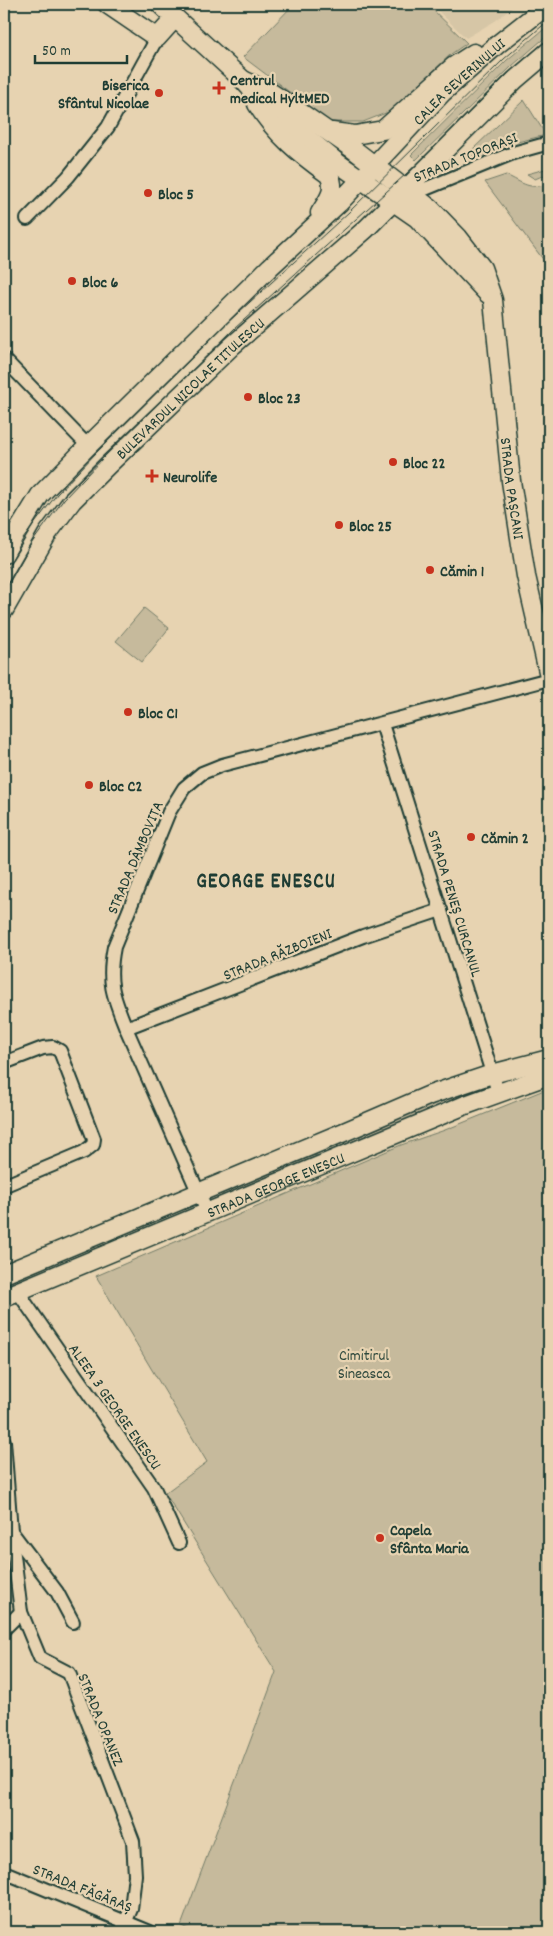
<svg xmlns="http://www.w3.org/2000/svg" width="553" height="1936" viewBox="0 0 553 1936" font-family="Dekko,sans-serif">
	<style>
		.built { fill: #d6c6a6 }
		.green { fill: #c6ba9c; stroke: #727c68 }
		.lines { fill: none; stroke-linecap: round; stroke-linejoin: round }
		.street-casing { stroke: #1f3d34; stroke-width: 16 }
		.secondary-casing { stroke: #1f3d34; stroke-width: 21 }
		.street { stroke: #e7d3b1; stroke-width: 12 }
		.secondary { stroke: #e7d3b1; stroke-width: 18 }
		.tram { stroke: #1f3d34; stroke-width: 1 }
		.poi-dot { fill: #c8321e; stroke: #e7d3b1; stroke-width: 2 }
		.labels { text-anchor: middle; stroke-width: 4.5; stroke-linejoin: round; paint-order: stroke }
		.poi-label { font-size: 16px; font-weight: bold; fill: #1f3d34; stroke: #e7d3b1; text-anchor: start }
		.street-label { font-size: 16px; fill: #1f3d34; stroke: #e7d3b1 }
		.park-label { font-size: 16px; fill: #304a3e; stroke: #e7d3b1 }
		.district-label { font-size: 21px; font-weight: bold; letter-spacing: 1px; fill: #1f3d34; stroke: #e7d3b1 }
	</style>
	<rect width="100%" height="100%" fill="#e7d3b1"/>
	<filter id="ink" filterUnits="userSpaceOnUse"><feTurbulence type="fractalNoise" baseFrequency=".02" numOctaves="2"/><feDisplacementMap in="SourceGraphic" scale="10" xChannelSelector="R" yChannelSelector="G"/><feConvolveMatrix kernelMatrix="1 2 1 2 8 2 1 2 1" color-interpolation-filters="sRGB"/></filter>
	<g filter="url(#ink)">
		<polygon class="built" points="431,4 517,4 495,21 466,38"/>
		<g class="green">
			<polygon points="294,4 427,4 467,43 451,54 391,111 363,122 329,122 243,57"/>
			<polygon points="549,25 549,34 512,66 416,160 411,155 507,60"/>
			<polygon points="524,100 546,135 505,145 467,161 465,159 472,150"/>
			<polygon points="549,168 547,174 535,179 527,174"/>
			<path d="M506 175C523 183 530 191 549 183V261L545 262 485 182Z"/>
			<polygon points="144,608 169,628 142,662 116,641"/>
			<polygon points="473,1086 477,1089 475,1093 362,1141 359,1139 360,1136"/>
			<polygon points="549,1088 549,1932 196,1932 181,1926 276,1672 165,1493 207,1462 96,1276 401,1145 445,1130"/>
			<polygon points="310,1154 317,1156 315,1161 227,1196 222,1195 224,1191"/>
		</g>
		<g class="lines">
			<g class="street-casing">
				<g id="street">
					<polyline points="408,196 513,153 549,143"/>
					<polyline points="27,219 68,177 108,127 157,38"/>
					<polyline points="4,359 88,446"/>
					<polyline points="382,724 498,1092"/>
					<polyline points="126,1028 363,936 441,910"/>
					<polyline points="4,1063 43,1048 53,1047 60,1051 94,1139 93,1145 84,1152 8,1184"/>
					<path d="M207 1212 126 1028C113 996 107 982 114 947L169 812 184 788 202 773 222 765 549 679"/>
					<polyline points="18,1292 154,1488 179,1543"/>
					<polyline points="4,1441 11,1531 21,1612 40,1658 69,1673 133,1841 135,1875 131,1909 121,1932"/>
					<polyline points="11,1531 57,1592 73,1622"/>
					<polyline points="4,1629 21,1612"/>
					<polyline points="4,1872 150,1932"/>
				</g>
			</g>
			<g class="secondary-casing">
				<g id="secondary">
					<polyline points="107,4 157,38 175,18"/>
					<polyline points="160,4 243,80 263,102 339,164 417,218 488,294"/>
					<path id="s1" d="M243 80 270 92 294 108 353 149 431 209 458 237 482 268 493 300 511 481 526 576 549 676"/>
					<path d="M257 104C276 135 300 154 329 175 337 190 328 200 320 213"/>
					<polyline points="332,132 355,135 383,130 454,66 474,53"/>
					<path id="s2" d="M4 554 40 495 88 446 270 267 339 203 442 93 498 44 549 4"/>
					<path id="s3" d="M4 610 48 533 72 501 108 465 233 345 366 229 515 80 549 51"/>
					<polyline points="4,1274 344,1132 430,1095 492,1074 549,1059"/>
					<path id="s4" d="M4 1297 463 1106 549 1075"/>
				</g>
			</g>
			<use href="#street" class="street"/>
			<use href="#secondary" class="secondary"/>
			<g class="tram">
				<polyline points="4,574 23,539 57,494 96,453 228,322 349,212 504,59 549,20"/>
				<polyline points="4,592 31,544 64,499 102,459 234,329 416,165 513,69 549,38"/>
			</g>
		</g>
	</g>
	<g class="poi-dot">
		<path d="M216.5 80.5h5v5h5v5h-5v5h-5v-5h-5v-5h5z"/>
		<circle cx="159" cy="93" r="5"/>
		<circle cx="148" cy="193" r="5"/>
		<circle cx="72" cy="281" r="5"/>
		<circle cx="248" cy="397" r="5"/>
		<circle cx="393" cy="462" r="5"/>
		<path d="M149.5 468.5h5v5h5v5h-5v5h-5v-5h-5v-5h5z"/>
		<circle cx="339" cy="525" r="5"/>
		<circle cx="430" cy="570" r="5"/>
		<circle cx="128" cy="712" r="5"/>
		<circle cx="89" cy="785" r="5"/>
		<circle cx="471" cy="837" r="5"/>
		<circle cx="380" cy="1538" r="5"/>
	</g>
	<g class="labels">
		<g class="poi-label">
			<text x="230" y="85">Centrul<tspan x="230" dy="18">medical HyltMED</tspan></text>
			<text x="149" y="90" text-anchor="end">Biserica<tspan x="149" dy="18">Sfântul Nicolae</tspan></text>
			<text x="158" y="199">Bloc 5</text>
			<text x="82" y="287">Bloc 6</text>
			<text x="258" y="403">Bloc 23</text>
			<text x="403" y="468">Bloc 22</text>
			<text x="163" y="482">Neurolife</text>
			<text x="349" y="531">Bloc 25</text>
			<text x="440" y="576">Cămin 1</text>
			<text x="138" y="718">Bloc C1</text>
			<text x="99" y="791">Bloc C2</text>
			<text x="481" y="843">Cămin 2</text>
			<text x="390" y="1535">Capela<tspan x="390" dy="18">Sfânta Maria</tspan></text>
		</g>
		<g class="street-label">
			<text dy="6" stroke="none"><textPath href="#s2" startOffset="658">CALEA SEVERINULUI</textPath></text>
			<text transform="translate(465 156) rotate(-22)" y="6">STRADA TOPORAȘI</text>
			<text dy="6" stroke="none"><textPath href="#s3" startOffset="292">BULEVARDUL NICOLAE TITULESCU</textPath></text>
			<text dy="6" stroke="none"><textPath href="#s1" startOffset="530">STRADA PAȘCANI</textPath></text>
			<text transform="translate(134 857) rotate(-67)" y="6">STRADA DÂMBOVIȚA</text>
			<text transform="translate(456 903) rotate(73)" y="6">STRADA PENEȘ CURCANUL</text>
			<text transform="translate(277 953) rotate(-22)" y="6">STRADA RĂZBOIENI</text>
			<text dy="6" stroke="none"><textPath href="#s4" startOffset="294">STRADA GEORGE ENESCU</textPath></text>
			<text transform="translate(116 1406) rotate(55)" y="6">ALEEA 3 GEORGE ENESCU</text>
			<text transform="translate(102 1719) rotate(68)" y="6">STRADA OPANEZ</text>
			<text transform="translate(83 1887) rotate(22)" y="6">STRADA FĂGĂRAȘ</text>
		</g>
		<g class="park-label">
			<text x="364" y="1360">Cimitirul<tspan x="364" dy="18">Sineasca</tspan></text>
		</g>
		<g class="district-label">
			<text x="266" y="887">GEORGE ENESCU</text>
		</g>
	</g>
	<rect width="553" height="1936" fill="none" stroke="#e7d3b1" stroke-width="20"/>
	<rect x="10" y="10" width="533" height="1916" fill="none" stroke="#1f3d34" stroke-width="2" filter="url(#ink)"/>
	<path d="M35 55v8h92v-8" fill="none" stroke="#1f3d34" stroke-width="2.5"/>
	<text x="42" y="55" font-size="15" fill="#1f3d34" stroke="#e7d3b1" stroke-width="4" paint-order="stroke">50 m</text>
</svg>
